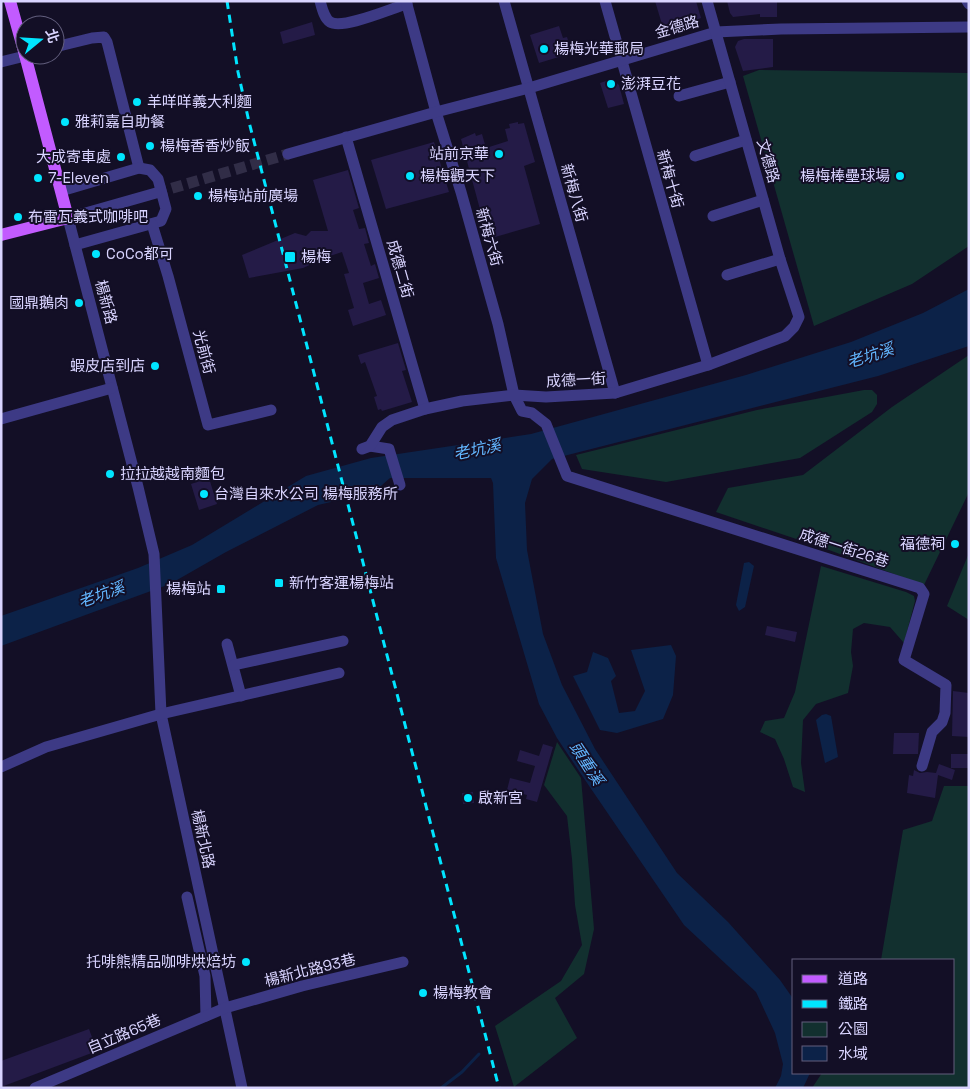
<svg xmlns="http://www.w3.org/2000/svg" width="970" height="1089" viewBox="0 0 970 1089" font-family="'Space Grotesk','Noto Sans TC',sans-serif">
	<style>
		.green { fill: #12302f }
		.water { fill: #0c2248 }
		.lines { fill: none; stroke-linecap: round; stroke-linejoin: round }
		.stream { stroke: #0c2248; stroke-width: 3 }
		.building { fill: #241b47 }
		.minor-tunnel { stroke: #312d47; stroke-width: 11; stroke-dasharray: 11 5.5; stroke-linecap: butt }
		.minor { stroke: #3d3a85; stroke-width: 11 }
		.major { stroke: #c25bff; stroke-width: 12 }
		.rail { stroke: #00e5ff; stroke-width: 3; stroke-dasharray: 8 6; stroke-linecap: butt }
		.poi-dot { fill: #00e5ff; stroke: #130f26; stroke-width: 2 }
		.labels { text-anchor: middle; stroke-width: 4; stroke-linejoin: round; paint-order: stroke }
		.street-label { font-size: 15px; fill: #d9d4ff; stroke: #130f26 }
		.poi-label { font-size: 15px; fill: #d9d4ff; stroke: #130f26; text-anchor: start }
		.water-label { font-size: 16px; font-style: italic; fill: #62b6ff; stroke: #130f26 }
	</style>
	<rect width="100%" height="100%" fill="#130f26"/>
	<g class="green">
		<polygon points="759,70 969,73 969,246 912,284 814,326 743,76"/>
		<polygon points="969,355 969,492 924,585 829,550 716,512 728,488 803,475 892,407"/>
		<polygon points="864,390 872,390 877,395 877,404 872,412 800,458 666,482 582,469 576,455 757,410"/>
		<polygon points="969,553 969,620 947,606"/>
		<polygon points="821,566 906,592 914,596 915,601 904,643 890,627 864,623 853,629 851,652 853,666 848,693 816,704 803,720 801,763 805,792 793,787 784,759 775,739 760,732 765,721 784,718 795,692"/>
		<polygon points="557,742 581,778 594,929 584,974 555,998 577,1038 514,1087 495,1026 561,981 582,945 575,905 572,859 567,816 544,785"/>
		<polygon points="944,786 969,786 969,1088 812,1088 822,1073 954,1073 954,960 881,960 903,830 932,821"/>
	</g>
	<g class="water">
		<polygon points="969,289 969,346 878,376 552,459 532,479 525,503 527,550 543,634 562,685 595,749 677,873 728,922 780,980 794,1000 794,1073 810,1073 803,1088 775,1088 781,1076 783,1064 775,1033 756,992 684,925 583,777 557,738 539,704 496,558 493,483 491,478 390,478 374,492 318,505 226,552 170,584 1,646 1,616 138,568 192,545 306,476 371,458 531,434 746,375 851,342 923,313"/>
		<polygon points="749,562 754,566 745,607 739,611 736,605 744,563"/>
		<polygon points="671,645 676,656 673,695 663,719 617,733 600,730 573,676 587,672 593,652 608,658 616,676 611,681 619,713 635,711 645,691 631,650"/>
		<polygon points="826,714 831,716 838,757 825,763 816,720 822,715"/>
	</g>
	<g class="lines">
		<polyline class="stream" points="441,1088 462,1072 479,1054"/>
	</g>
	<g class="building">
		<polygon points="655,1 696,1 701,18 664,31"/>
		<polygon points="727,1 777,1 777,17 760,17 760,14 733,17 730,13"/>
		<polygon points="312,22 315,35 283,44 280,32"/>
		<polygon points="559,26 563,38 567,37 572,53 539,63 530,35"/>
		<polygon points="744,39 773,39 773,67 743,71 735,47 738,41"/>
		<polygon points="612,79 619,85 624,104 608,108 600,83"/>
		<polygon points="518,122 518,124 524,123 535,162 524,166 540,224 488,239 461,139 475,133 476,136 482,134 486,148 508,141 505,129 510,128 509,124"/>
		<polygon points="434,142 449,192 386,209 371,160"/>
		<polygon points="348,170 359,208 353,210 359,229 365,228 369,243 364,244 371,266 375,264 379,278 363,283 369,304 381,300 386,315 353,326 348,310 354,308 344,274 349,273 342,252 327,257 303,268 249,278 242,255 295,233 306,236 311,231 328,231 313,180"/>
		<polygon points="398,343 406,370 402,371 412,402 382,411 381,409 378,410 374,397 377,396 365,362 361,364 358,355"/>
		<polygon points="209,478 217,504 199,510 191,484"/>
		<polygon points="767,626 797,632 795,642 765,635"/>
		<polygon points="953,691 969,693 969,737 952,736"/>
		<polygon points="894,733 919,733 918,754 893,754"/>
		<polygon points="543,744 553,747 537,802 526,799 527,795 507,790 510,778 530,783 535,766 517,761 520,750 539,756"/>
		<rect x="951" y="754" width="18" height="14"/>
		<polygon points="939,764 955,770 952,780 938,775 935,798 907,793 909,775 913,776 914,770 920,773 927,772 936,773"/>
		<polygon points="473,792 474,803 463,804 462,793"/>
		<polygon points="89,1029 97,1051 1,1087 1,1061"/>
	</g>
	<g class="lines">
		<polyline class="minor-tunnel" points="156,193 288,154"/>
		<g class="minor">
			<path d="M320 1C322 8 324 18 330 22 343 30 392 8 407 4"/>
			<polyline points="406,1 436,112 461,192 498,324 514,395 522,411 532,413 546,424 567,476 920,588 924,594 904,660 946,685 945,713 942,722 932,732 922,766"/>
			<polyline points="504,1 615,393"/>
			<polyline points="605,1 708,365"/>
			<polyline points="967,1 969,4"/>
			<polyline points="55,47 92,38 104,37 107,42 139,168"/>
			<polyline points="1,62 29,55"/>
			<polyline points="679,96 730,82"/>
			<polyline points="346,137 425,409"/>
			<polyline points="288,154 436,112 529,88 716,32 781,29 969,27"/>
			<polyline points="695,156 746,140"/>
			<polyline points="61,191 139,168 150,170 158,179 166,209 161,221 75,245"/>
			<polyline points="156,193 68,218 138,487 154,554 161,714 242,1088"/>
			<polyline points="713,216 763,200"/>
			<polyline points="152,224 168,276 208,425 271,410"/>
			<polyline points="727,275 780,259"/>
			<polyline points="1,419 112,388"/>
			<polyline points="370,446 389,449 400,485"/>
			<polyline points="362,449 370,446 382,427 392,420 425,409 462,401 514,395 546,397 615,393 708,365 785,336 794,327 799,317 780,259 707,1"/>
			<polyline points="227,644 241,696"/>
			<polyline points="234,665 343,641"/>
			<polyline points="1,767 46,747 161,714 339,673"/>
			<polyline points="187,897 205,976 206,1016"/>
			<polyline points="35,1088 225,1008 302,986 403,962"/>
		</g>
		<g class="major">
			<polyline points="10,1 25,55"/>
			<polyline points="1,235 68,218 25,55"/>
		</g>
		<polyline class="rail" points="227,1 238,72 249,122 499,1088"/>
	</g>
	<g class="poi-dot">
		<circle cx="544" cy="49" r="5"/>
		<circle cx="611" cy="84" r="5"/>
		<circle cx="137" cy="102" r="5"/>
		<circle cx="65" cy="122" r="5"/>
		<circle cx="150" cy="146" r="5"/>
		<circle cx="499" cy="154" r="5"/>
		<circle cx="121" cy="157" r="5"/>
		<circle cx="410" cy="176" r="5"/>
		<circle cx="900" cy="176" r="5"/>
		<circle cx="38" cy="178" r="5"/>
		<circle cx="198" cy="196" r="5"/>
		<circle cx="18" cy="217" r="5"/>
		<circle cx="96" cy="254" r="5"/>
		<rect x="284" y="251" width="12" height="12" rx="2.5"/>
		<circle cx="79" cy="303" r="5"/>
		<circle cx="155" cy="366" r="5"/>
		<circle cx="110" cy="474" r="5"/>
		<circle cx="204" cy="494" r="5"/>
		<circle cx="955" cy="544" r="5"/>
		<rect x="274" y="578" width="10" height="10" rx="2.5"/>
		<rect x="216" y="584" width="10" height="10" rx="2.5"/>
		<circle cx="468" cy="798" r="5"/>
		<circle cx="246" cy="962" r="5"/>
		<circle cx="423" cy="993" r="5"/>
	</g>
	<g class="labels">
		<g class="street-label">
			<text transform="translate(677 27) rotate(-16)" y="5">金德路</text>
			<text transform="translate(768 161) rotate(74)" y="5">文德路</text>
			<text transform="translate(670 179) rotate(74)" y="5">新梅十街</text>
			<text transform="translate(574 193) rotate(74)" y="5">新梅八街</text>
			<text transform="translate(489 237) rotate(74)" y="5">新梅六街</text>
			<text transform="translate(400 269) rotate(74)" y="5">成德二街</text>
			<text transform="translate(106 302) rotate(75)" y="5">楊新路</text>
			<text transform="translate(204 352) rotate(75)" y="5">光前街</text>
			<text transform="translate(576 380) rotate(-3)" y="5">成德一街</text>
			<text transform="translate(844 548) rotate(18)" y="5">成德一街26巷</text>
			<text transform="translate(203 839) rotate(78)" y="5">楊新北路</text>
			<text transform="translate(310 970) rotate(-14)" y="5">楊新北路93巷</text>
			<text transform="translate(124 1034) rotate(-23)" y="5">自立路65巷</text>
		</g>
		<g class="poi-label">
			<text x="554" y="54">楊梅光華郵局</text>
			<text x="621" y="89">澎湃豆花</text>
			<text x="147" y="107">羊咩咩義大利麵</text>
			<text x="75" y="127">雅莉嘉自助餐</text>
			<text x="160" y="151">楊梅香香炒飯</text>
			<text x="489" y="159" text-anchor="end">站前京華</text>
			<text x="111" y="162" text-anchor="end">大成寄車處</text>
			<text x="420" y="181">楊梅觀天下</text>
			<text x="890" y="181" text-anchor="end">楊梅棒壘球場</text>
			<text x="48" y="183">7-Eleven</text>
			<text x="208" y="201">楊梅站前廣場</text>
			<text x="28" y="222">布雷瓦義式咖啡吧</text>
			<text x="106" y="259">CoCo都可</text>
			<text x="301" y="262">楊梅</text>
			<text x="69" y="308" text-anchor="end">國鼎鵝肉</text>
			<text x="145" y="371" text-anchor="end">蝦皮店到店</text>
			<text x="120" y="479">拉拉越越南麵包</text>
			<text x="214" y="499">台灣自來水公司 楊梅服務所</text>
			<text x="945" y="549" text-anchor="end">福德祠</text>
			<text x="289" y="588">新竹客運楊梅站</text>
			<text x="211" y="594" text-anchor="end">楊梅站</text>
			<text x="478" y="803">啟新宮</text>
			<text x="236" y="967" text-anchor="end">托啡熊精品咖啡烘焙坊</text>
			<text x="433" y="998">楊梅教會</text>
		</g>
		<g class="water-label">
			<text transform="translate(870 355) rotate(-18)" y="6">老坑溪</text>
			<text transform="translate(477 449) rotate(-12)" y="6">老坑溪</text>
			<text transform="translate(101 594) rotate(-20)" y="6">老坑溪</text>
			<text transform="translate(587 763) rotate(57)" y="6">頭重溪</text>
		</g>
	</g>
	<rect width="970" height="1089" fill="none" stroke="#d9d4ff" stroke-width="5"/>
	<rect x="792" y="959" width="162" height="115" fill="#130f26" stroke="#625e7d"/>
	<rect x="802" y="975" width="25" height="8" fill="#c25bff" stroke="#625e7d"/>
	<text x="838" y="984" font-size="15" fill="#d9d4ff">道路</text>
	<rect x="802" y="1000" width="25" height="8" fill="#00e5ff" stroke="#625e7d"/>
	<text x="838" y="1009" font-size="15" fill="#d9d4ff">鐵路</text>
	<rect x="802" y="1022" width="25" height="15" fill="#12302f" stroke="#625e7d"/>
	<text x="838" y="1034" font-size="15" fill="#d9d4ff">公園</text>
	<rect x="802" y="1046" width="25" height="15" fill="#0c2248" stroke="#625e7d"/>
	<text x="838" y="1059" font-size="15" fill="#d9d4ff">水域</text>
	<g transform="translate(40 40) rotate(72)"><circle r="24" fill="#130f26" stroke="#625e7d"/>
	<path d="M0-4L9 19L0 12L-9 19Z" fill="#00e5ff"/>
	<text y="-8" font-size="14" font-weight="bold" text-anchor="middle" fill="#d9d4ff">北</text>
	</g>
</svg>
